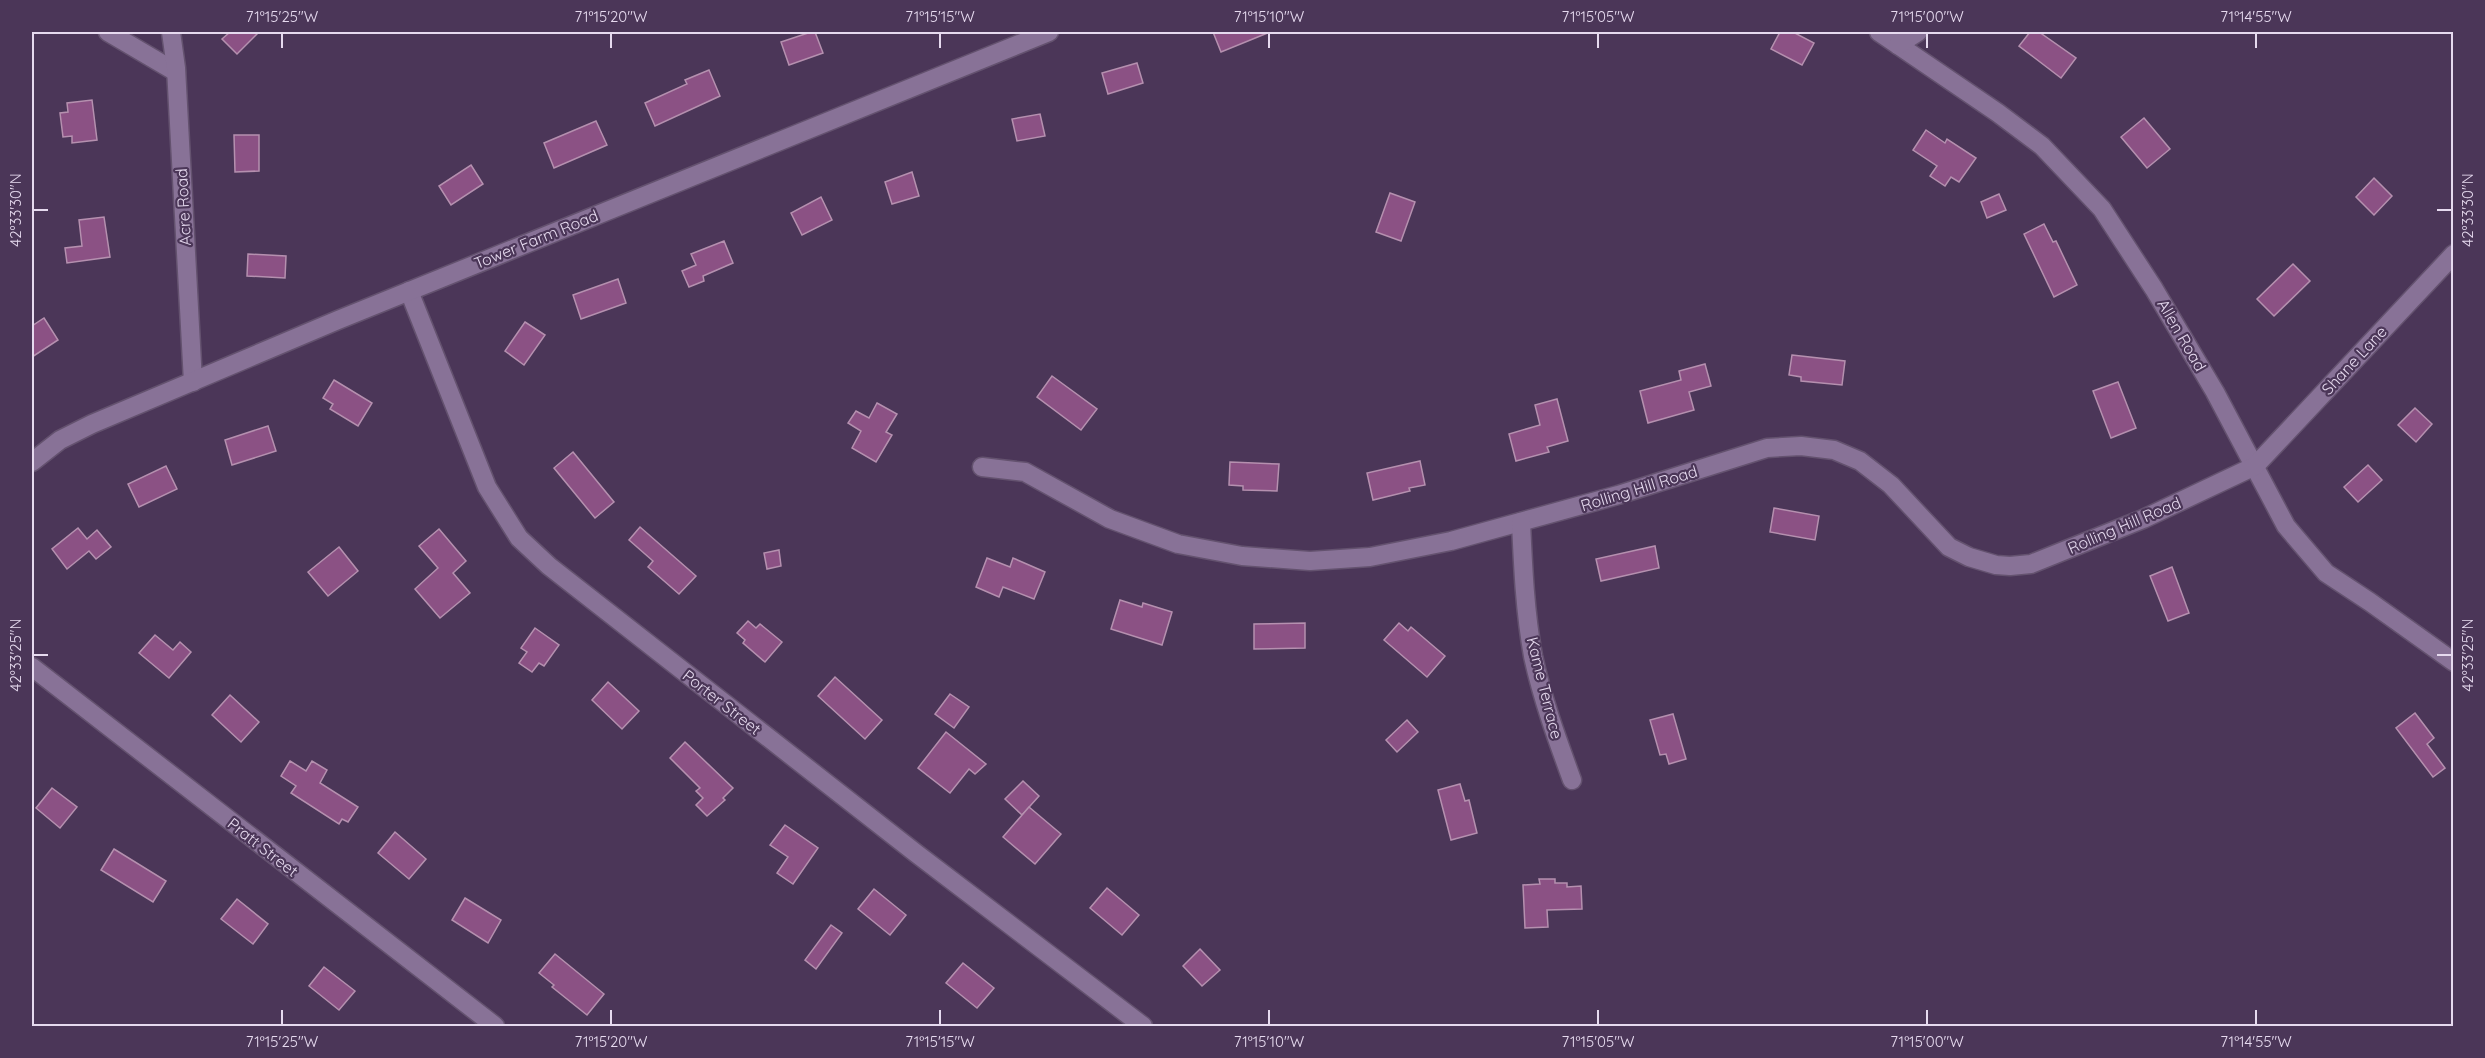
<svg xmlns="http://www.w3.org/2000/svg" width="2485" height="1058" viewBox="0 0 2485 1058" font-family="Quicksand,sans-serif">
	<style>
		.building { fill: #8b5184; stroke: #b590af; stroke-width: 1.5 }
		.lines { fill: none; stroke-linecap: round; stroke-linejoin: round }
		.minor-casing { stroke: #64526f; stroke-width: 21 }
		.minor { stroke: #887297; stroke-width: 18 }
		.ticks { fill: none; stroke: #e6daef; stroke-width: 2 }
		.labels { text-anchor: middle; stroke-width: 4.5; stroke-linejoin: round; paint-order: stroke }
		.street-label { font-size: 16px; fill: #e6daef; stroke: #4b3658 }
		.neatline { fill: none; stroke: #e6daef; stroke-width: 2 }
		.ticks-label { font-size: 15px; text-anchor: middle; fill: #e6daef }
	</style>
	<rect width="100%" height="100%" fill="#4b3658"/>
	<g class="building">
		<polygon points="230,32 259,32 237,54 222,39"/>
		<polygon points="811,32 815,32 823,53 789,65 781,42"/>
		<polygon points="1213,32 1270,32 1221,52"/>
		<polygon points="1780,32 1793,32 1814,43 1802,65 1771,49"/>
		<polygon points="2030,32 2039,32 2076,58 2061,78 2019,46"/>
		<polygon points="1137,63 1143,83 1108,94 1102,73"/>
		<polygon points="709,70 720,96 655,126 645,103 687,84 685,80"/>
		<polygon points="92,100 97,140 72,143 72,136 63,137 60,113 68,112 67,103"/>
		<polygon points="1040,114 1045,136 1017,141 1012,119"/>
		<polygon points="2144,118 2170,149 2147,168 2121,137"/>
		<polygon points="596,121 607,145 554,168 544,143"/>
		<polygon points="1926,130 1945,143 1947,139 1976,158 1959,182 1951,177 1945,186 1930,176 1937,166 1913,150"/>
		<polygon points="234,135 259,135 259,171 235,172"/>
		<polygon points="471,165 483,184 451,205 439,186"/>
		<polygon points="912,172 919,196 892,204 885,182"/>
		<polygon points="2374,178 2392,196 2374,215 2356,197"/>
		<polygon points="1390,193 1415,202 1401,241 1376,232"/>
		<polygon points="1999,194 2006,210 1987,218 1981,202"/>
		<polygon points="821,197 832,220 802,235 791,213"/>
		<polygon points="104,217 110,257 67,263 65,248 82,246 79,220"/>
		<polygon points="2044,224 2053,242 2056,241 2077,285 2054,297 2024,234"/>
		<polygon points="724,241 733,263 703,276 704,281 689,287 682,271 696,265 691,254"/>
		<polygon points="248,254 286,256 285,278 247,276"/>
		<polygon points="2293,264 2310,281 2274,316 2257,299"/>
		<polygon points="618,279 626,303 581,319 573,295"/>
		<polygon points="44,318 58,340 32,357 32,326"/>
		<polygon points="525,322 545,335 524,365 505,351"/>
		<polygon points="1792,355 1845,361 1842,385 1801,381 1801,377 1789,375"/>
		<polygon points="1705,364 1711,386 1689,392 1694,410 1648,423 1640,391 1681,380 1679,371"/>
		<polygon points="1052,376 1097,409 1081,430 1037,397"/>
		<polygon points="334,380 372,403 358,426 330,409 333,404 323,398"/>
		<polygon points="2118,382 2136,428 2111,438 2093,391"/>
		<polygon points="1557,399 1568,441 1547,447 1549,452 1516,461 1509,434 1540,425 1535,405"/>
		<polygon points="877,403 897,414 886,432 892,435 876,462 852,448 861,431 848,423 856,411 869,418"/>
		<polygon points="2415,408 2432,424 2416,442 2398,425"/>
		<polygon points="268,426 276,451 232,465 225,440"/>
		<polygon points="573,452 614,502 595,518 554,468"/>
		<polygon points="1420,461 1425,485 1409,488 1410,491 1373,500 1367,473"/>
		<polygon points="1230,462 1279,464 1277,491 1243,490 1243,486 1229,485"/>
		<polygon points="2368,465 2382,480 2358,502 2344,487"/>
		<polygon points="166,466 177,489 139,507 128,484"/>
		<polygon points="1774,508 1819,516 1815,540 1770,532"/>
		<polygon points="640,527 696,576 679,594 648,567 653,561 629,540"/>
		<polygon points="78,528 87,539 97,530 111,547 96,559 89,551 67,569 52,549"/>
		<polygon points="439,529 466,561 453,573 470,593 440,618 415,589 438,568 419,546"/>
		<polygon points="1655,546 1659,568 1601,581 1596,559"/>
		<polygon points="339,547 358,571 328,596 308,572"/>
		<polygon points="779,550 781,566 767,569 764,553"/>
		<polygon points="987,558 1010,567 1013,558 1045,572 1034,599 1003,587 999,597 976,587"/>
		<polygon points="2172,567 2189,613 2168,621 2150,576"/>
		<polygon points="1120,600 1142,607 1143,603 1172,612 1162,645 1111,629"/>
		<polygon points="748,621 756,628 760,624 782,642 765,662 743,643 745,640 737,633"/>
		<polygon points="1305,623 1305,648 1254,649 1254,624"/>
		<polygon points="1399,623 1408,631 1411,627 1445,656 1427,677 1384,640"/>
		<polygon points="535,628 559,645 544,666 539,663 532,672 519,663 527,652 521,648"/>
		<polygon points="155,635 173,650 180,642 191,652 169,678 139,653"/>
		<polygon points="835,677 882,720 865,739 818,696"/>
		<polygon points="608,682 639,711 622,729 592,700"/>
		<polygon points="950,694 969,707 954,728 935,714"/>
		<polygon points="230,695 259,722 241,742 212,715"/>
		<polygon points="2415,713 2434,738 2427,744 2445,768 2433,777 2396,728"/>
		<polygon points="1673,714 1686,759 1669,764 1666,754 1660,755 1650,720"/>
		<polygon points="1407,720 1418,732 1397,752 1386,740"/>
		<polygon points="946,732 986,764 975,774 969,769 950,793 918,768"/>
		<polygon points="685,742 733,788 723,798 725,800 707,816 696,805 703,798 696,791 700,788 670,758"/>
		<polygon points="290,761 306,771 312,761 327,770 320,783 358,807 348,822 342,819 339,824 291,793 296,786 281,776"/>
		<polygon points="1023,781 1039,796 1022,815 1005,799"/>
		<polygon points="1460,784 1465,801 1469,800 1477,833 1451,840 1438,790"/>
		<polygon points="52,788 77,807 60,828 36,808"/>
		<polygon points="1029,807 1061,834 1035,864 1003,837"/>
		<polygon points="785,825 818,848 793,884 777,873 788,857 770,845"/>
		<polygon points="395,832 426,859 409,879 378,853"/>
		<polygon points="114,849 166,881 153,902 101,870"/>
		<polygon points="1539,879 1555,879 1555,883 1567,883 1567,887 1581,886 1582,909 1547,910 1548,927 1525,928 1523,885 1540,884"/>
		<polygon points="1107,888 1139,915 1122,935 1090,908"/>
		<polygon points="874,889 906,915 890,935 858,909"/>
		<polygon points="465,898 501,920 488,943 452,920"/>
		<polygon points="237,899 268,924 253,944 221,919"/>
		<polygon points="831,925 842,933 816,969 805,960"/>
		<polygon points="1200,949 1220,970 1202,986 1183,966"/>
		<polygon points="555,954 604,994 587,1015 552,987 554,985 539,973"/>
		<polygon points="963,963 994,988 977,1008 946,983"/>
		<polygon points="324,967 355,991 339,1010 309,986"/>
	</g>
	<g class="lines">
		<g class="minor-casing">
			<g id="minor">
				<polyline points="108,32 176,72"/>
				<polyline points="171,32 176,68 193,382"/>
				<polyline points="1879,32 1998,113 2042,146 2102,209 2154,289 2215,392 2286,526 2326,573 2370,602 2454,662"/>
				<polyline points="1898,45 1918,32"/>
				<polyline points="409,291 487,487 519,538 549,566 917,854 1143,1026"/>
				<polyline points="32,462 60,440 92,424 338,320 1049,32"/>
				<polyline points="982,467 1025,472 1110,519 1178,544 1242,556 1310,561 1370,557 1451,541 1618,495 1767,448 1801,446 1834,450 1860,461 1891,485 1949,547 1969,557 1996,565 2010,566 2031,564 2143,519 2255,466 2454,254"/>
				<path d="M1521 522C1523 567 1525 612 1533 656 1542 698 1557 739 1572 780"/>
				<polyline points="32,667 495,1026"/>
			</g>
		</g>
		<use href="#minor" class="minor"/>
	</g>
	<path class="ticks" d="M282 33V48M611 33V48M940 33V48M1269 33V48M1598 33V48M1927 33V48M2256 33V48M33 210H48M2437 210H2452M33 655H48M2437 655H2452M282 1010V1025M611 1010V1025M940 1010V1025M1269 1010V1025M1598 1010V1025M1927 1010V1025M2256 1010V1025"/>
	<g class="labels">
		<g class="street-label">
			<text transform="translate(183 207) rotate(-93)" y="6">Acre Road</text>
			<text transform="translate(536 239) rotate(-22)" y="6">Tower Farm Road</text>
			<text transform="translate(2182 335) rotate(60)" y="6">Allen Road</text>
			<text transform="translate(2354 360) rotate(-47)" y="6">Shane Lane</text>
			<text transform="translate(1639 488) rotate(-17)" y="6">Rolling Hill Road</text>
			<text transform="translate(2124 525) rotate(-23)" y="6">Rolling Hill Road</text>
			<text transform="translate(1545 688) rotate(76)" y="6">Kame Terrace</text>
			<text transform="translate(722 702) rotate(38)" y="6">Porter Street</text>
			<text transform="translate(263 847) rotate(38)" y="6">Pratt Street</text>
		</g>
	</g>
	<rect width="2485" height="1058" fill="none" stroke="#4b3658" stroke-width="66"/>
	<rect x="33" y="33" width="2419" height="992" class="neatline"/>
	<g class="ticks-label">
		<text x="282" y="22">71°15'25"W</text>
		<text x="611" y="22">71°15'20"W</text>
		<text x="940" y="22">71°15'15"W</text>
		<text x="1269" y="22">71°15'10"W</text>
		<text x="1598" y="22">71°15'05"W</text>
		<text x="1927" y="22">71°15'00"W</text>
		<text x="2256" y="22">71°14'55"W</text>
		<text transform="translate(16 210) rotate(-90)" y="5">42°33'30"N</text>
		<text transform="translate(2468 210) rotate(-90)" y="5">42°33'30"N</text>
		<text transform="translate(16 655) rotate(-90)" y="5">42°33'25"N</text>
		<text transform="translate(2468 655) rotate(-90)" y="5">42°33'25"N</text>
		<text x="282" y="1047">71°15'25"W</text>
		<text x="611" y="1047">71°15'20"W</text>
		<text x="940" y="1047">71°15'15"W</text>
		<text x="1269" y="1047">71°15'10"W</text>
		<text x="1598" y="1047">71°15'05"W</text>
		<text x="1927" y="1047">71°15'00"W</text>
		<text x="2256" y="1047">71°14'55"W</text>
	</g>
</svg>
